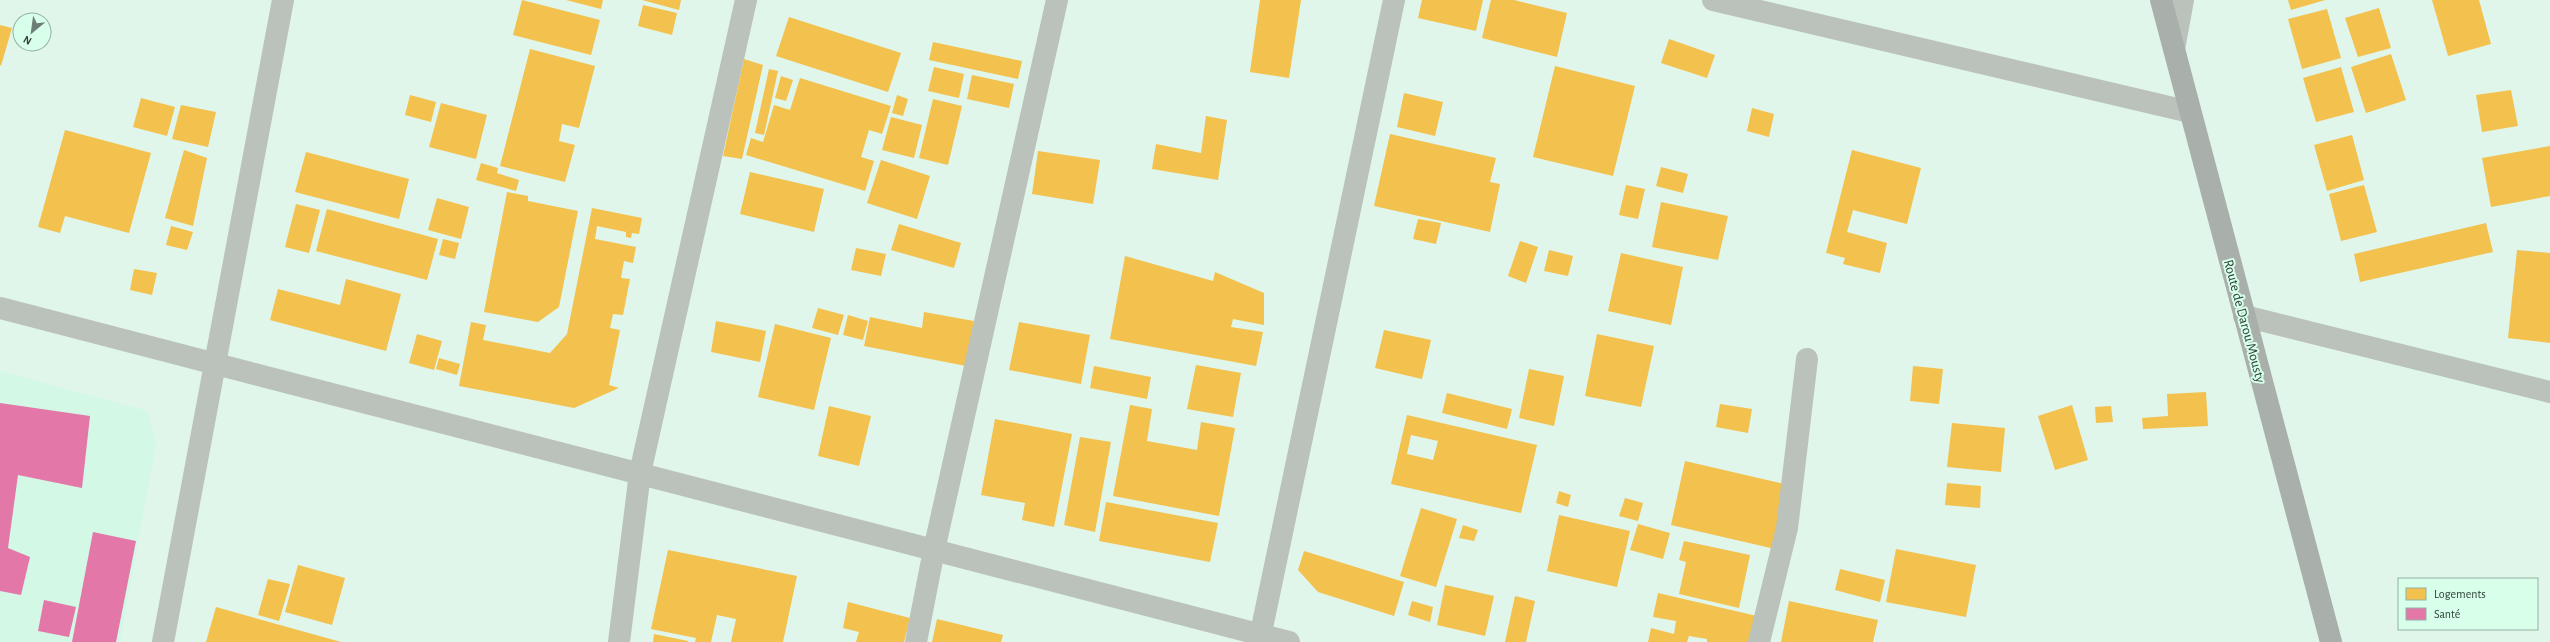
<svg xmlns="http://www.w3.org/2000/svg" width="2550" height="642" viewBox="0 0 2550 642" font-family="'Alegreya Sans',sans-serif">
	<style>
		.built { fill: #d3f8e5 }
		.homes { fill: #f2c14e; fill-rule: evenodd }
		.health { fill: #e377a8 }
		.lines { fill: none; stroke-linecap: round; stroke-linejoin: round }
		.minor { stroke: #bbc1bb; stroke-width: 22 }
		.primary { stroke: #a9afaa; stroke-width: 22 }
		.labels { text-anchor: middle; stroke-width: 4; stroke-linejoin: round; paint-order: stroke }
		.street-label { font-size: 14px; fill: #2e3e36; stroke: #d7ffea }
	</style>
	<rect width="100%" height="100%" fill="#e0f6eb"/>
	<polygon class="built" points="0,371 147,411 156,443 120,642 0,642"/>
	<g class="homes">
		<polygon points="522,0 600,20 591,55 513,35"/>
		<polygon points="566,0 603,0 601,9"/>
		<polygon points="642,0 681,0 679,10"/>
		<polygon points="1260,0 1301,0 1289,78 1250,72"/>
		<polygon points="1422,0 1483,0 1476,31 1418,18"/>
		<polygon points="1491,0 1514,0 1567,13 1557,57 1482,38"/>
		<polygon points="2288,0 2325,0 2291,10"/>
		<polygon points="2432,0 2479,0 2491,44 2448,56"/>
		<polygon points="643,5 677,13 672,35 638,26"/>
		<polygon points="2379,8 2391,48 2358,57 2345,18"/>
		<polygon points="2327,9 2341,58 2302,69 2288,19"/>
		<polygon points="789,17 901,53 888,92 776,56"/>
		<polygon points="0,25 12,28 1,66 0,65"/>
		<polygon points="1669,39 1715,55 1707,78 1661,63"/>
		<polygon points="933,42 1022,61 1018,79 929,60"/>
		<polygon points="530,49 595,66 579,128 562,124 559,141 575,145 565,182 500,166"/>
		<polygon points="2391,54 2406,100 2366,113 2351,67"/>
		<polygon points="744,59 763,65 742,159 723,156"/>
		<polygon points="1555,66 1635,86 1613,176 1533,157"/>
		<polygon points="934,67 964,74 959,98 928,91"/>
		<polygon points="2341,67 2354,112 2316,122 2303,78"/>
		<polygon points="769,69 778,71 764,135 755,133"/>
		<polygon points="972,75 1014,84 1009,108 967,99"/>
		<polygon points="781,76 793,80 786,101 775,98"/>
		<polygon points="800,78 891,106 882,134 869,130 861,157 874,161 865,191 746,155 751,138 763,142 774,105 790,110"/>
		<polygon points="2511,90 2518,126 2482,132 2476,95"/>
		<polygon points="1404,93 1443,102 1435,136 1397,127"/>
		<polygon points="410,95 436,102 431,122 405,115"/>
		<polygon points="897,95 908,99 903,116 892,113"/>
		<polygon points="141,98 175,107 167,136 133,127"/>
		<polygon points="933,99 962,106 948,165 919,158"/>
		<polygon points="441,103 487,115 476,159 429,147"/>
		<polygon points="181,105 216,112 208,147 172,139"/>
		<polygon points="1752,108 1774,114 1769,137 1747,131"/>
		<polygon points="1206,116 1227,120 1218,180 1152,169 1156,144 1201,153"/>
		<polygon points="891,117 922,125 914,158 882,150"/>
		<polygon points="65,130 151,153 129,233 65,216 60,233 38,227"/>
		<polygon points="1390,134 1496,158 1490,182 1500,184 1490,232 1374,206"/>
		<polygon points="2352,135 2364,180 2327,191 2314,145"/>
		<polygon points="2550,146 2550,196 2491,207 2482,158"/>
		<polygon points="184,150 207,158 193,226 165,218"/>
		<polygon points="1852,150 1921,168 1907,224 1853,210 1847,232 1887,243 1880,273 1843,264 1845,258 1826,253"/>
		<polygon points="1038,151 1100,160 1093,204 1032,194"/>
		<polygon points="306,152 409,179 399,219 295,192"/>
		<polygon points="881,160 930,176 917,219 867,203"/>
		<polygon points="481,163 498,168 497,173 519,180 516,191 476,180"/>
		<polygon points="1661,167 1688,174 1683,193 1656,186"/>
		<polygon points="750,172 824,189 814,232 740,214"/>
		<polygon points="1626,185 1645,189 1638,219 1619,215"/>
		<polygon points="2364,185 2377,232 2341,241 2329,194"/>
		<polygon points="507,192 528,196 528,201 578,211 559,307 538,322 484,312"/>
		<polygon points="437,198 469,207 461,239 428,230"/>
		<polygon points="1661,202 1728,216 1718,260 1652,247"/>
		<polygon points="296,204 320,210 309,253 285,247"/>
		<polygon points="592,208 642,218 639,234 632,233 631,238 626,237 626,232 597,226 595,239 636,247 633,263 624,261 621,278 630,279 623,315 613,314 610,328 620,330 609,385 619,388 574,408 459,386 471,322 486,325 483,340 550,353 567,334"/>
		<polygon points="327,209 438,239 427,280 316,251"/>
		<polygon points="1418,219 1441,223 1436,244 1413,239"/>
		<polygon points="2486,223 2493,252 2360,282 2354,254"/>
		<polygon points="899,224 961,243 954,268 891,250"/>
		<polygon points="171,226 193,232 187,250 166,245"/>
		<polygon points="443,239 459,243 455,259 439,255"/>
		<polygon points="1520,241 1538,247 1526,283 1508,276"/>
		<polygon points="856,248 886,254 881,276 851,270"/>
		<polygon points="1549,250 1573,256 1568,276 1544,271"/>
		<polygon points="2517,250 2550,253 2550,343 2508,338"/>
		<polygon points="1621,253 1683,267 1671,325 1608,311"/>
		<polygon points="1125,256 1213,281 1215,272 1264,293 1264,325 1233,319 1231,327 1263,332 1256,366 1110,339"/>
		<polygon points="134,269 157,273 152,295 130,290"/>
		<polygon points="346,279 401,294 386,351 270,320 278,289 340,305"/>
		<polygon points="818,308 844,315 838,335 812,328"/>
		<polygon points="924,312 974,321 966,366 864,346 870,317 922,328"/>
		<polygon points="848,315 868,321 863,340 843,335"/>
		<polygon points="716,321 766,331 760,362 711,352"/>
		<polygon points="1019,322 1090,335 1081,384 1009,370"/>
		<polygon points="775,324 831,338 814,410 758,397"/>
		<polygon points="1384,330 1431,340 1422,379 1375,368"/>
		<polygon points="417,334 442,341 434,370 409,363"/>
		<polygon points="1597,334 1654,346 1641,407 1585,396"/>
		<polygon points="439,358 460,364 457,375 436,369"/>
		<polygon points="1196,365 1241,373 1233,417 1187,409"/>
		<polygon points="1094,366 1151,377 1147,399 1090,388"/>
		<polygon points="1913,366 1943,369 1939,404 1910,401"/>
		<polygon points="1529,369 1564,376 1554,426 1519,418"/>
		<polygon points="2206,392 2208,426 2143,429 2142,418 2168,416 2167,394"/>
		<polygon points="1447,393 1512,409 1507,429 1442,413"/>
		<polygon points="1720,404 1752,409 1748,433 1716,427"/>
		<polygon points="1130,405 1152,409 1147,441 1197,450 1201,422 1235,428 1219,516 1113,496"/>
		<polygon points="2072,405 2088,460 2055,470 2038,416"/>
		<polygon points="829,406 871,416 859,466 818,456"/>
		<polygon points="2111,406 2113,422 2096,423 2095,407"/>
		<path d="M1407 415 1537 445 1521 513 1391 484ZM1411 435 1438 441 1433 460 1407 454Z"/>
		<polygon points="995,419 1072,434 1054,527 1022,520 1025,503 981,495"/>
		<polygon points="1952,423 2005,428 2001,472 1947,467"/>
		<polygon points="1080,437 1111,442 1095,532 1064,525"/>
		<polygon points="1685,461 1789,485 1775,549 1671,525"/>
		<polygon points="1947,483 1981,486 1980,508 1945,505"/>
		<polygon points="1559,491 1571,495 1568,507 1556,503"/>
		<polygon points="1625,498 1643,503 1638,521 1619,516"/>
		<polygon points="1106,502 1218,523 1210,562 1099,541"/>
		<polygon points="1421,508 1457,519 1436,587 1400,576"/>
		<polygon points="1559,515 1630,531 1617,587 1547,571"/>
		<polygon points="1638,524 1670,533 1663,559 1630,550"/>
		<polygon points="1463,525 1478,530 1474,541 1459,538"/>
		<polygon points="1684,541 1750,555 1739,608 1679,594 1686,562 1679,560"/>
		<polygon points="1896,549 1976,565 1966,617 1886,602"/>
		<polygon points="668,550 797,576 783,642 731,642 736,619 717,615 711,642 695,642 696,638 651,629"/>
		<polygon points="1304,551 1404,582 1394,616 1318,592 1298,570"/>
		<polygon points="298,565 345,578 332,625 285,612"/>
		<polygon points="1840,569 1885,580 1880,602 1835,590"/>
		<polygon points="268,579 290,584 279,621 258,615"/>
		<polygon points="1445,585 1494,596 1485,636 1437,625"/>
		<polygon points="1658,593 1757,616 1751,642 1707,642 1707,639 1689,636 1687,642 1648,642 1651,628 1674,634 1676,621 1653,617"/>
		<polygon points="1515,596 1535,601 1526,642 1505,642"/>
		<polygon points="1412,601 1433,607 1430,622 1408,615"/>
		<polygon points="1789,601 1878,620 1873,642 1781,642"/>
		<polygon points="848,602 910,618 904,642 856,642 859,632 843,628"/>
		<polygon points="216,607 341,642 206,642"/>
		<polygon points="937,619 1003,635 1001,642 932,642"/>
		<polygon points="654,634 688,641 688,642 653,642"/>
	</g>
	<g class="health">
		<polygon points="0,403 90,416 82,488 18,475 8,548 30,557 21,595 0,591"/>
		<polygon points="93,532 136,541 116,642 72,642"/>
		<polygon points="44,600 76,607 69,637 38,631"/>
	</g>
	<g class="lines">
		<g class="minor">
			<polyline points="1713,0 2190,112"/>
			<polyline points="2174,49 2183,0"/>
			<polyline points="0,308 1289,642"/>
			<polyline points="2244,316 2550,392"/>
			<polyline points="163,642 283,0"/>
			<polyline points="619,642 640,473 746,0"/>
			<polyline points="916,642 934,550 1057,0"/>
			<polyline points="1259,642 1394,0"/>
			<polyline points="1759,642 1787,528 1807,359"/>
		</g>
		<polyline class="primary" points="2161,0 2331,642"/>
	</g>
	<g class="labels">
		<g class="street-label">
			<text transform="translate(2245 321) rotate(75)" y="5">Route de Darou Mousty</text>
		</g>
	</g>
	<rect x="2398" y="578" width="140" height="52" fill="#d7ffea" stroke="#93b2a2"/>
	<rect x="2406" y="588" width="20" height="12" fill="#f2c14e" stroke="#93b2a2"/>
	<text x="2434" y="598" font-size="12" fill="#2e3e36">Logements</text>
	<rect x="2406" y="608" width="20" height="12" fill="#e377a8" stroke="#93b2a2"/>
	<text x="2434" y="618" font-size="12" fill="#2e3e36">Santé</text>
	<g transform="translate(32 32) rotate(209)"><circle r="19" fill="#d7ffea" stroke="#93b2a2"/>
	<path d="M0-3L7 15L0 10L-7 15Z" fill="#6c7e75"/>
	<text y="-6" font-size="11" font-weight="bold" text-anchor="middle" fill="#2e3e36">N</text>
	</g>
</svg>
